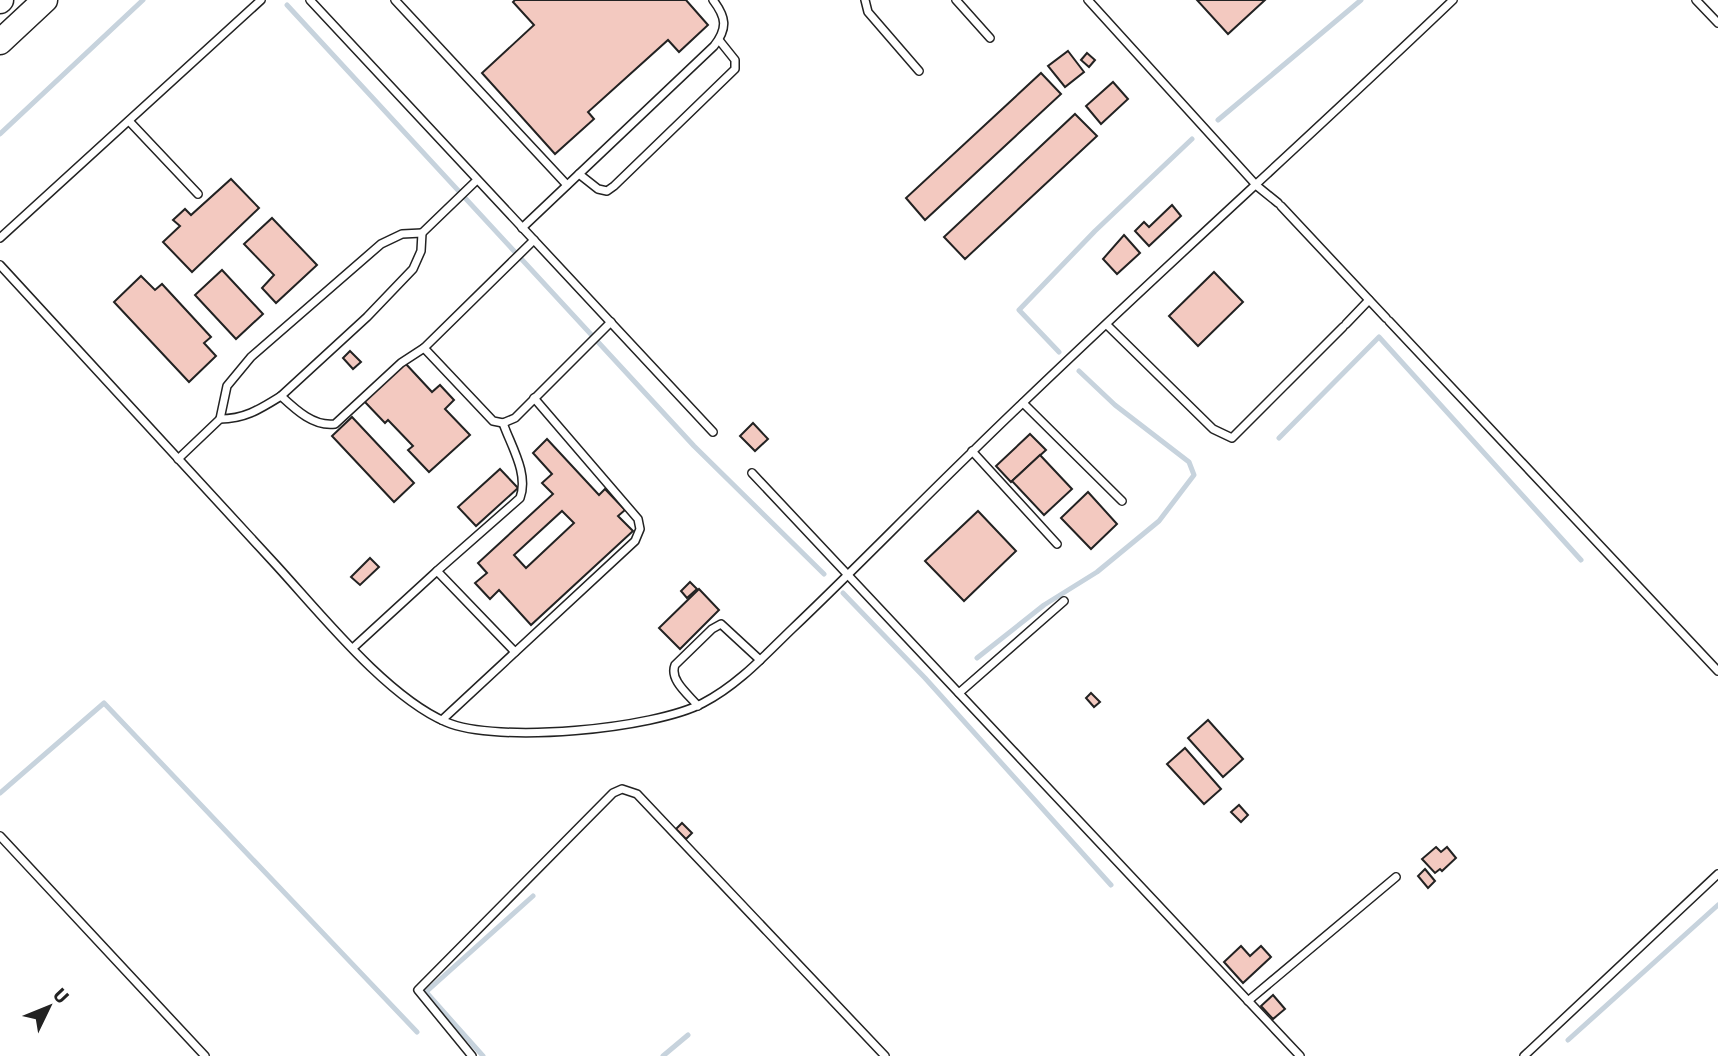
<svg xmlns="http://www.w3.org/2000/svg" width="1718" height="1056" viewBox="0 0 1718 1056" font-family="'Fira Sans',sans-serif">
	<style>
		.lines { fill: none; stroke-linecap: round; stroke-linejoin: round }
		.stream { stroke: #c7d3dd; stroke-width: 5 }
		.building { fill: #f3c9c0; stroke: #222; stroke-width: 2; fill-rule: evenodd }
		.service-casing { stroke: #222; stroke-width: 10 }
		.trunk-casing { stroke: #222; stroke-width: 27 }
		.service { stroke: #fff; stroke-width: 7 }
		.trunk { stroke: #fff; stroke-width: 24 }
	</style>
	<rect width="100%" height="100%" fill="#fff"/>
	<g class="lines">
		<g class="stream">
			<polyline points="287,5 694,446 824,574"/>
			<polyline points="1218,120 1361,0"/>
			<polyline points="0,134 143,0"/>
			<polyline points="1059,352 1019,310 1095,231 1192,139"/>
			<polyline points="1279,438 1379,337 1581,560"/>
			<polyline points="843,593 925,678 1111,885"/>
			<polyline points="977,658 1044,605 1097,572 1159,521 1194,475 1189,462 1115,405 1079,371"/>
			<polyline points="0,793 104,703 417,1032"/>
			<polyline points="1568,1040 1718,905"/>
			<polyline points="483,1056 426,992 533,896"/>
			<polyline points="663,1056 688,1035"/>
		</g>
	</g>
	<g class="building">
		<polygon points="515,0 686,0 708,25 679,52 668,40 588,112 594,119 555,154 482,73 534,25 513,2"/>
		<polygon points="1197,0 1265,0 1228,34"/>
		<polygon points="1068,51 1084,72 1065,87 1048,66"/>
		<polygon points="1087,53 1095,60 1089,67 1081,60"/>
		<polygon points="1041,73 1061,94 925,220 906,198"/>
		<polygon points="1113,82 1128,99 1101,124 1086,106"/>
		<polygon points="1075,114 1097,136 965,259 944,237"/>
		<polygon points="231,179 259,208 192,272 163,242 180,226 173,220 185,209 191,215"/>
		<polygon points="1172,205 1181,216 1149,246 1135,231 1144,222 1149,227"/>
		<polygon points="272,218 317,265 276,303 262,288 274,275 244,244"/>
		<polygon points="1124,235 1140,253 1117,274 1103,259"/>
		<polygon points="222,270 263,314 236,339 195,295"/>
		<polygon points="1214,272 1243,302 1198,346 1169,316"/>
		<polygon points="141,276 155,290 162,284 211,337 204,343 216,356 189,382 114,302"/>
		<polygon points="350,351 361,362 353,369 343,358"/>
		<polygon points="405,363 432,392 440,385 454,400 445,409 470,435 429,472 408,450 413,446 388,420 385,423 364,401"/>
		<polygon points="352,417 414,483 394,502 332,436"/>
		<polygon points="753,423 768,439 755,451 740,436"/>
		<polygon points="1030,434 1046,450 1011,482 996,466"/>
		<path d="M547 439 599 495 605 489 625 510 618 516 633 531 531 625 499 590 490 599 475 583 487 573 478 563 553 494 542 483 552 474 533 453ZM562 511 574 523 526 568 514 555Z"/>
		<polygon points="1040,455 1072,489 1044,515 1012,481"/>
		<polygon points="500,469 518,488 476,526 458,507"/>
		<polygon points="1088,492 1117,524 1091,549 1061,518"/>
		<polygon points="978,511 1016,551 964,601 925,561"/>
		<polygon points="370,558 379,567 360,585 351,577"/>
		<polygon points="690,582 697,589 687,598 681,591"/>
		<polygon points="699,589 719,610 680,649 659,628"/>
		<polygon points="1091,693 1100,702 1094,707 1086,698"/>
		<polygon points="1208,720 1243,759 1223,777 1188,738"/>
		<polygon points="1185,748 1221,789 1204,804 1167,764"/>
		<polygon points="1239,805 1248,815 1241,822 1231,812"/>
		<polygon points="682,823 692,833 686,839 676,829"/>
		<polygon points="1436,847 1441,852 1447,847 1456,858 1442,871 1440,869 1435,873 1422,859"/>
		<polygon points="1425,869 1435,881 1428,888 1418,876"/>
		<polygon points="1241,946 1250,956 1261,946 1271,957 1243,983 1224,962"/>
		<polygon points="1273,995 1285,1009 1273,1019 1261,1006"/>
	</g>
	<g class="lines">
		<g class="service-casing">
			<g id="service">
				<polyline points="310,0 713,432"/>
				<polyline points="395,0 567,185"/>
				<polyline points="865,0 868,12 919,71"/>
				<polyline points="956,0 990,38"/>
				<polyline points="1088,0 1257,186 1278,203"/>
				<polyline points="1696,0 1718,23"/>
				<polyline points="129,121 198,194"/>
				<polyline points="579,174 598,189 607,191 614,186 735,69 735,60 719,40"/>
				<polyline points="1281,206 1386,318"/>
				<path d="M522 228 714 46C728 28 726 17 713 0"/>
				<polyline points="0,238 261,0"/>
				<polyline points="534,240 424,348 493,421 503,423 515,418 611,322"/>
				<path d="M0 265C92 365 184 465 276 565 320 613 387 697 446 722 497 744 654 729 703 703 738 685 765 655 792 629 853 571 912 510 972 452 1129 298 1294 152 1453 0"/>
				<polyline points="1389,321 1718,671"/>
				<polyline points="1346,324 1369,300"/>
				<polyline points="1107,325 1213,429 1232,438 1343,327"/>
				<polyline points="281,396 367,317 413,269 421,251 422,233 477,180"/>
				<polyline points="1023,403 1122,501"/>
				<polyline points="220,419 227,386 251,357 381,244 402,234 422,233"/>
				<polyline points="972,451 1057,544"/>
				<path d="M178 459 220 419C245 419 260 409 281 396 296 410 314 427 335 424L401 363 424 348"/>
				<polyline points="752,473 1300,1056"/>
				<path d="M437 571 520 498C529 474 511 446 503 423"/>
				<polyline points="354,647 437,571 515,652"/>
				<polyline points="959,693 1064,601"/>
				<path d="M698 706C689 695 669 680 675 665L712 629 721 624 760 660"/>
				<polyline points="442,720 635,541 640,529 638,519 534,398"/>
				<polyline points="0,836 205,1056"/>
				<polyline points="1248,1001 1396,877"/>
				<polyline points="472,1056 418,990 613,793 622,789 637,794 885,1056"/>
				<polyline points="1524,1056 1718,874"/>
			</g>
		</g>
		<g class="trunk-casing">
			<g id="trunk">
				<polyline points="0,1 1,0"/>
				<polyline points="0,42 45,0"/>
			</g>
		</g>
		<use href="#service" class="service"/>
		<use href="#trunk" class="trunk"/>
	</g>
	<g transform="translate(49 1007) rotate(47)" stroke="#ffffff" stroke-width="5" paint-order="stroke">
	<path d="M0-5L12 26L0 18L-12 26Z" fill="#222222"/>
	<text y="-10" font-size="19" font-weight="bold" text-anchor="middle" fill="#222222">U</text>
	</g>
</svg>
